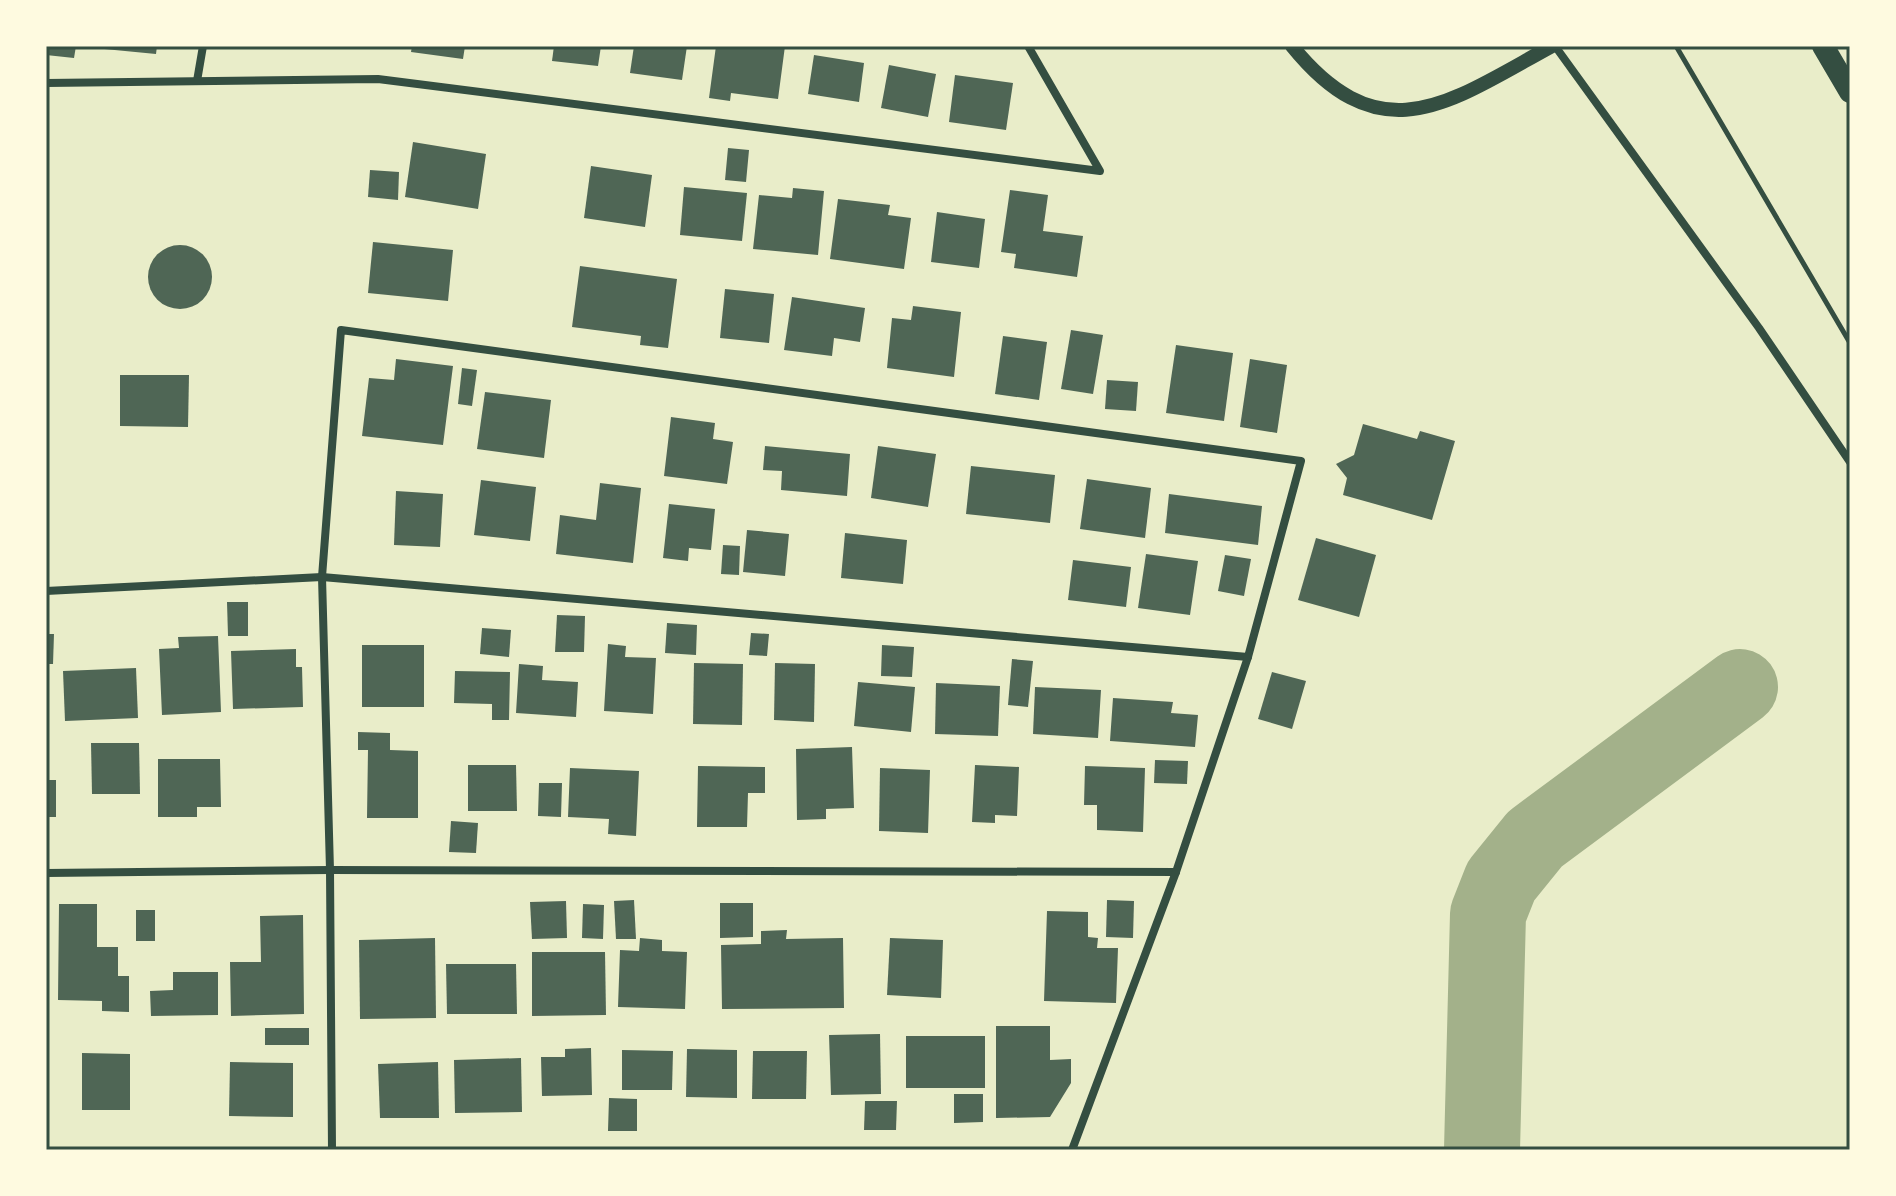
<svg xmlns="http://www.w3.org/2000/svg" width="1896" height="1196" viewBox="0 0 1896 1196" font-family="'PT Sans Narrow',sans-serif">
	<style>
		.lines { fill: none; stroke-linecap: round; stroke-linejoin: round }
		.river { stroke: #a3b18a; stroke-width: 76 }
		.building { fill: #4f6655 }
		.path { stroke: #344e41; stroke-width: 5 }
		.minor { stroke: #344e41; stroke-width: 8 }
		.tertiary { stroke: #344e41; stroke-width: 14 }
		.trunk { stroke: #344e41; stroke-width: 22 }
		.neatline { fill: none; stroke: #344e41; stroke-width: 3 }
	</style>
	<rect width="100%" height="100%" fill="#e9edc9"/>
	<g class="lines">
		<polyline class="river" points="1482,1150 1488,914 1501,881 1535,839 1740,687"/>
	</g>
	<g class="building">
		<polygon points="46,46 76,46 74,58 46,55"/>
		<polygon points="94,46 157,46 156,54 94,48"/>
		<polygon points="412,46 465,46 463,59 411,52"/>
		<polygon points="554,46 601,46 598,66 552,61"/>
		<polygon points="634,46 687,46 682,80 630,73"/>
		<polygon points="716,46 785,46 778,99 731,93 730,101 709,98"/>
		<polygon points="814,55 864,63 859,102 808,94"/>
		<polygon points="889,65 936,74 928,117 881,108"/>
		<polygon points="955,75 1013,83 1006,130 949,122"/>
		<polygon points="413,142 486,154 478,209 405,197"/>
		<polygon points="728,148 749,150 746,182 725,180"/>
		<polygon points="591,166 652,175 645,227 584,218"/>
		<polygon points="370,170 399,172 398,200 368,197"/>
		<polygon points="684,187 747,193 742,241 680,235"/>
		<polygon points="793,188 824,191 818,255 753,249 759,195 792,198"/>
		<polygon points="1010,190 1048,195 1043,231 1083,236 1077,277 1014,268 1016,254 1001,252"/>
		<polygon points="838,199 890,205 888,215 911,218 904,269 830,259"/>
		<polygon points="937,212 985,219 979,268 931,262"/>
		<polygon points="373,242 453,250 448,301 368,293"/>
		<circle cx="180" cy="277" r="32"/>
		<polygon points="580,266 677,279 668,348 640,345 641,336 572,327"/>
		<polygon points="725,289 774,294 769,343 720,338"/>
		<polygon points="792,297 865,308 860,342 834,338 832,356 784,350"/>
		<polygon points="913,306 961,312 954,377 887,368 892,318 911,320"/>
		<polygon points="1071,330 1103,335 1093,394 1061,389"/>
		<polygon points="1003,336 1047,342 1039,400 995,394"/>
		<polygon points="1176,345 1233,353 1224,421 1166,413"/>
		<polygon points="396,359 453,366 443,445 362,436 369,378 394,380"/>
		<polygon points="1250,359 1287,365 1277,433 1240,427"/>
		<polygon points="462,368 477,370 472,406 458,404"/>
		<polygon points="120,375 189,375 188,427 120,426"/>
		<polygon points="1107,380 1138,382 1136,411 1105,409"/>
		<polygon points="485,392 551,400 544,458 477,449"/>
		<polygon points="671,417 715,423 713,439 733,442 727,484 664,476"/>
		<polygon points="1363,424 1417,439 1420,431 1455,441 1432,520 1343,495 1347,478 1336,464 1354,455"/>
		<polygon points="765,446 850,454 847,496 781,490 782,471 763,470"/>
		<polygon points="878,446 936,454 928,507 871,498"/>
		<polygon points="971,466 1055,475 1050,523 966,514"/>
		<polygon points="1087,479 1151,488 1145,538 1080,529"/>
		<polygon points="481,480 536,487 530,541 474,535"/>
		<polygon points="600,483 641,488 633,563 556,554 560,515 596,520"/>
		<polygon points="396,491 443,494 440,547 394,545"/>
		<polygon points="1169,494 1262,506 1258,545 1165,533"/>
		<polygon points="669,504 715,509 711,550 689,548 688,561 663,558"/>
		<polygon points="747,530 789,534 785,576 743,572"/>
		<polygon points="845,533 907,540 903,584 841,578"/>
		<polygon points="1316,538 1376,555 1359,617 1298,600"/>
		<polygon points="723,545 740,546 739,575 721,574"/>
		<polygon points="1146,554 1198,561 1190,615 1138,608"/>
		<polygon points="1225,555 1251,559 1244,596 1218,591"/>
		<polygon points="1073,560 1131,567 1126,607 1068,600"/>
		<polygon points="227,602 248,602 248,636 228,636"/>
		<polygon points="557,615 585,616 584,652 555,652"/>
		<polygon points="667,623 697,625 696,655 665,653"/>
		<polygon points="482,628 511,630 509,657 480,654"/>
		<polygon points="751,633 769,634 767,656 749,655"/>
		<polygon points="46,634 54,634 53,664 46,664"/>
		<polygon points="218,636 221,712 162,715 159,649 179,648 178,637"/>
		<polygon points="608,644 626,646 625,657 656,658 653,714 604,711"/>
		<rect x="362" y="645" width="62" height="62"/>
		<polygon points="882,645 914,647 912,677 881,676"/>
		<polygon points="296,649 296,667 302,667 303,707 233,709 231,651"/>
		<polygon points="1012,659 1033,661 1028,707 1008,705"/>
		<polygon points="694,663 743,664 742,725 693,724"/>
		<polygon points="775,663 815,664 814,722 774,720"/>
		<polygon points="519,664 543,666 542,680 578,682 576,717 516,713"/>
		<polygon points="136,668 138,718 65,721 63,671"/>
		<polygon points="455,671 510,672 509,720 492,720 492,704 454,703"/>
		<polygon points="1272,672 1306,681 1292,729 1258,719"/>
		<polygon points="858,682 915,687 911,732 854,726"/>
		<polygon points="936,683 1000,686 998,736 935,734"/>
		<polygon points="1035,687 1101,690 1098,738 1033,734"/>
		<polygon points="1113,698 1173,702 1171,713 1198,715 1195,747 1110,741"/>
		<polygon points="358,732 390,733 390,750 418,751 418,818 367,818 368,750 358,750"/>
		<polygon points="91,743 139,743 140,794 92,794"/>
		<polygon points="852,747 854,808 826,809 826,819 797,820 796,749"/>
		<polygon points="158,759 220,759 221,807 197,807 197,817 158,817"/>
		<polygon points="1155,760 1188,761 1187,784 1154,783"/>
		<polygon points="468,765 516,765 517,811 468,811"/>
		<polygon points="975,765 1019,767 1017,816 995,815 995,823 972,822"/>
		<polygon points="698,766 765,767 765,793 748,793 747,827 697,827"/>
		<polygon points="1085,766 1145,768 1143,832 1097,830 1097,805 1084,805"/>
		<polygon points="570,768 639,771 636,836 608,834 609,819 568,817"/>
		<polygon points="880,768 930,770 928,833 879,831"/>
		<rect x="46" y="780" width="10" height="37"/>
		<polygon points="539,783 562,783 561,817 538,816"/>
		<polygon points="451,821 478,823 476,853 449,852"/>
		<polygon points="634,900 636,939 616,939 614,901"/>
		<polygon points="1107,900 1134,901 1133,938 1106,937"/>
		<polygon points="566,901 567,938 532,939 530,902"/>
		<polygon points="720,903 753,903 753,937 720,938"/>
		<polygon points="59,904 97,904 97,947 118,947 118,976 129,976 129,1012 102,1011 102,1001 58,1000"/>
		<polygon points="583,904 604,905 603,939 582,938"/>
		<rect x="136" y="910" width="19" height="31"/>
		<polygon points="1047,911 1088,912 1088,937 1098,938 1097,948 1118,948 1116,1003 1044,1001"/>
		<polygon points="303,915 304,1014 231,1016 230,962 261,962 260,916"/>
		<polygon points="787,930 786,939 843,938 844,1008 722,1009 721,945 761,944 761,931"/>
		<polygon points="435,938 436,1018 360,1019 359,940"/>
		<polygon points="640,938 662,940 662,951 687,952 685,1009 618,1007 620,950 639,951"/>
		<polygon points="890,938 943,940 941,998 887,995"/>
		<polygon points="532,952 605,952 606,1015 532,1016"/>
		<polygon points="446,964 516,964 517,1014 447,1014"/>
		<polygon points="173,972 218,972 218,1015 151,1016 150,991 173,990"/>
		<polygon points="996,1026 1050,1026 1050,1060 1071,1059 1071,1083 1050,1117 996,1118"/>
		<rect x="265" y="1028" width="44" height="17"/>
		<polygon points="880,1034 881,1094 831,1095 829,1035"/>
		<rect x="906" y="1036" width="79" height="52"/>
		<polygon points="591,1048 592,1095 542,1096 541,1057 565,1057 565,1049"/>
		<polygon points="687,1049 737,1050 737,1098 686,1097"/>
		<polygon points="622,1050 673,1051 672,1090 622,1090"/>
		<polygon points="753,1051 807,1051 806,1099 752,1099"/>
		<polygon points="82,1053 130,1054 130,1110 82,1110"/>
		<polygon points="521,1058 522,1112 455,1113 454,1060"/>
		<polygon points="230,1062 293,1063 293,1117 229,1116"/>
		<polygon points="438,1062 439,1118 380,1118 378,1064"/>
		<polygon points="954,1094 983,1094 983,1122 954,1123"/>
		<polygon points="609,1098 637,1099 637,1131 608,1131"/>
		<polygon points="865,1101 897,1101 896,1130 864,1130"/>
	</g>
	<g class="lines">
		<polyline class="path" points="1676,46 1850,343"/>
		<g class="minor">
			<polyline points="1555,46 1759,328 1850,462"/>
			<polyline points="197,81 203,46"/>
			<polyline points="46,83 378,79 1100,171 1028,46"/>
			<polyline points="46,591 322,577 1248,657"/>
			<polyline points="46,873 330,870 1176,872"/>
			<polyline points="332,1150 330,870 322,577 341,330 1301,461 1248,657 1176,872 1072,1150"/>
		</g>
		<path class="tertiary" d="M1292 46C1382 157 1451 101 1552 46"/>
		<polyline class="trunk" points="1823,46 1850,92"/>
	</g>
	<rect width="1896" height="1196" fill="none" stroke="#fefae0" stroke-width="96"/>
	<rect x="48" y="48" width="1800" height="1100" class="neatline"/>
</svg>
